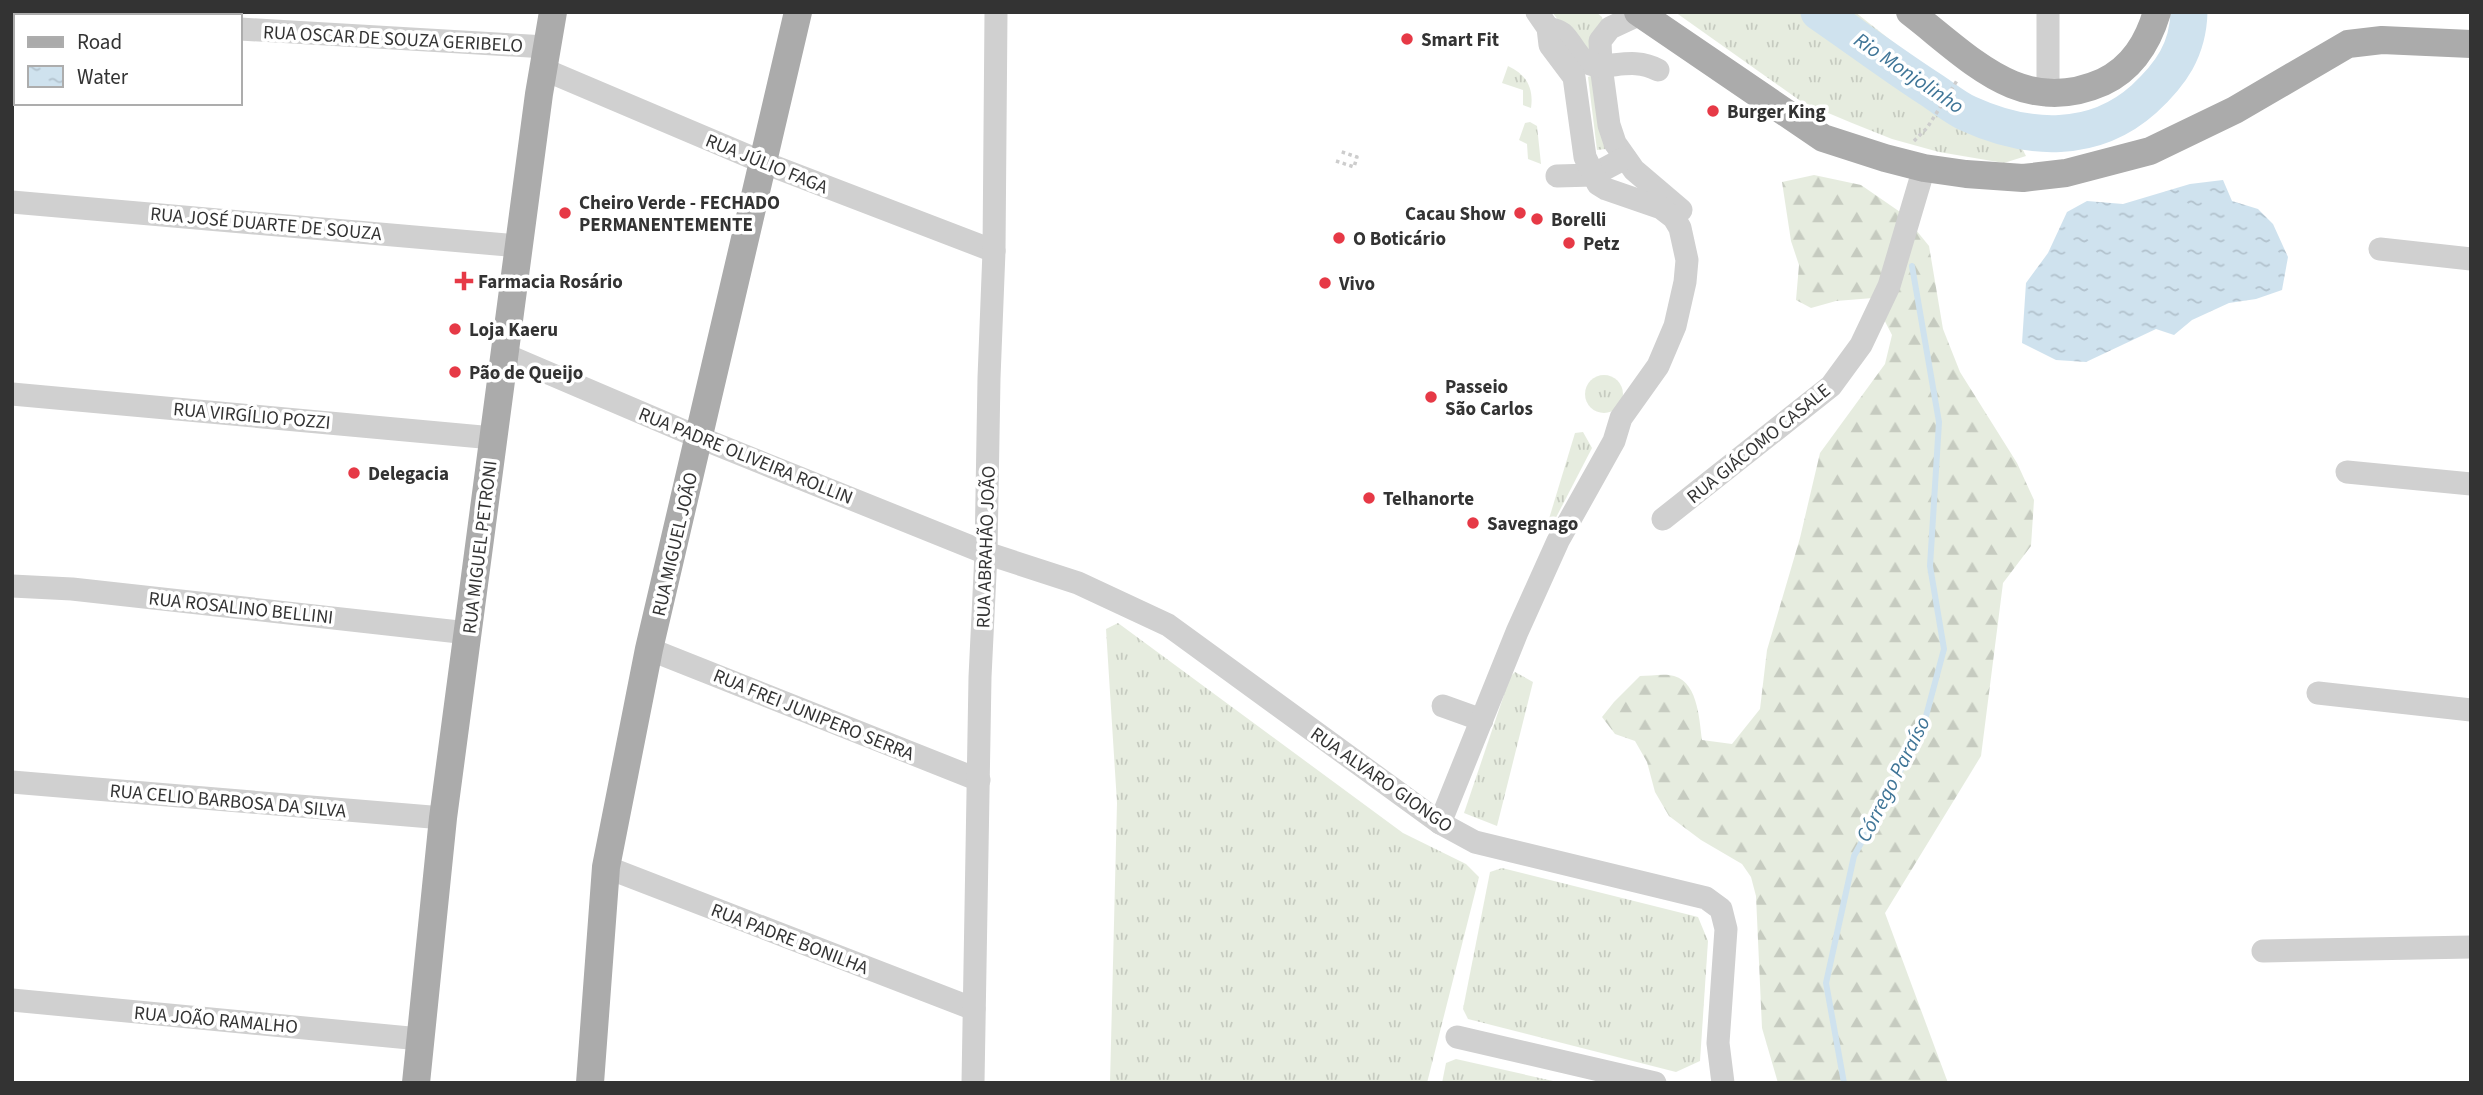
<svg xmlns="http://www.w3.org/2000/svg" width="2483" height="1095" viewBox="0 0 2483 1095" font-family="'Source Sans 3',sans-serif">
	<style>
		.grass { fill: url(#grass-tufts) }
		.forest { fill: url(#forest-firs) }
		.water { fill: url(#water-ripples) }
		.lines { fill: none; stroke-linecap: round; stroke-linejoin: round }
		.stream { stroke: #cfe2ee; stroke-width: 6 }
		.river { stroke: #cfe2ee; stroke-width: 37 }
		.path { stroke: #cdcdcd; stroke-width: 3.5; stroke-dasharray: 3.5 3.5; stroke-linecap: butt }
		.minor { stroke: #d0d0d0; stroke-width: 23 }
		.major { stroke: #ababab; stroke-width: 28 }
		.poi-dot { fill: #e63946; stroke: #fff; stroke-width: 2.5 }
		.labels { text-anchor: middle; stroke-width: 7; stroke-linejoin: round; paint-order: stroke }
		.street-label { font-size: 19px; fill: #333; stroke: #fff }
		.poi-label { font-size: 19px; font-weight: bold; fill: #333; stroke: #fff; text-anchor: start }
		.water-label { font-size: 21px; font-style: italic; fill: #3f7597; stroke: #fff }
	</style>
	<defs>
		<pattern id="grass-tufts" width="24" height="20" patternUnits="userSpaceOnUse" patternTransform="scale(1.75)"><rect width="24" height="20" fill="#e6ecdf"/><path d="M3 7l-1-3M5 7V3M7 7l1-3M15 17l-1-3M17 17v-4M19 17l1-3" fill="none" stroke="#c6cbc0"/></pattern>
		<pattern id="forest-firs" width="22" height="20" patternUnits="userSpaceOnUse" patternTransform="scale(1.75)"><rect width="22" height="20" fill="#e6ecdf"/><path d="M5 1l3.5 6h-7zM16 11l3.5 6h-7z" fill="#c6cbc0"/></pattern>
		<pattern id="water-ripples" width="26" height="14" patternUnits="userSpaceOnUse" patternTransform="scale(1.75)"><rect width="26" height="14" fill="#cfe2ee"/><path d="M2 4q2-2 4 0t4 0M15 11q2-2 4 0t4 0" fill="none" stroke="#b2c2cd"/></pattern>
	</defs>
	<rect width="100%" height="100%" fill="#fff"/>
	<g class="grass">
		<polygon points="1552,12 1596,12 1602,17 1603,21 1590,50 1583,52"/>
		<polygon points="1675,12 1855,12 1964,98 2005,116 2026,156 2004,163 1939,152 1892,139 1852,123 1802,102"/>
		<path d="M1508 66C1526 74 1534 88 1531 108L1523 105V90L1502 83Z"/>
		<polygon points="1593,75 1606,149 1597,150 1588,77"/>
		<polygon points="1530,122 1537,126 1541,164 1528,159 1527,144 1519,140 1525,123"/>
		<circle cx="1604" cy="394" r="19"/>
		<polygon points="1583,432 1592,448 1548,533 1545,532 1575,433"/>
		<polygon points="1118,623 1403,833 1466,864 1479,877 1427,1083 1110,1083 1117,803 1106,629"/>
		<polygon points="1515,672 1533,682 1497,826 1464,813 1510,677"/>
		<polygon points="1502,868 1698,917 1708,941 1700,1061 1676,1072 1468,1019 1463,1009 1490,872"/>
		<polygon points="1456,1059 1562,1083 1442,1083 1446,1063"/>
	</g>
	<path class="forest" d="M1814 175 1861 185 1903 214 1929 246 1943 329 1960 372 2017 463 2034 500 2031 546 2003 583 1981 756 1885 913 1948 1083H1778L1762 1028 1756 896 1751 877 1742 864 1701 840 1669 816 1655 792 1647 762 1635 741 1615 734 1602 717 1614 702 1640 676C1649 676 1660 674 1669 675 1698 678 1699 718 1702 740L1732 744 1760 709 1767 650 1800 538 1820 453 1885 364 1892 335 1873 298 1836 301 1811 308 1796 300 1799 265 1791 241 1782 182Z"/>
	<polygon class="water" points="2223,180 2232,201 2258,209 2273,224 2288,257 2282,290 2256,299 2229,303 2192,320 2174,335 2156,329 2086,362 2056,360 2022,343 2026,283 2048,253 2067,212 2087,201 2123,204 2190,184"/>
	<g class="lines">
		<polyline class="stream" points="1844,1083 1826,983 1854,856 1922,731 1944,649 1930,566 1939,422 1912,266"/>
		<path class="river" d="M1819 12C1857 38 1894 66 1933 91 1945 99 1957 109 1969 114 2028 141 2094 144 2144 99 2171 74 2188 50 2189 12"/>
		<g class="path">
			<polyline points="1914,141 1927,128 1958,79"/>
			<polyline points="1336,161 1354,167 1357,157 1339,151"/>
		</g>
		<g class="minor">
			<polyline points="40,12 75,16"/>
			<polyline points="2048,12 2048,95"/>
			<polyline points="1640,14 1610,28 1600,41 1601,66 1609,125 1615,143 1634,170 1681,210"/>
			<path d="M1548 28C1552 29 1559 31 1563 34 1572 42 1577 58 1588 63 1606 72 1631 55 1658 70"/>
			<polyline points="240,29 546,47"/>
			<polyline points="543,69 762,162 994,251"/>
			<polyline points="1557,176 1593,175 1625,158"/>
			<polyline points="12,202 519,246"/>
			<polyline points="2380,249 2471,259"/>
			<polyline points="506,355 698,437 986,553 1078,583 1168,625 1440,823 1475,842 1706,898 1721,909 1726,929 1718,1043 1723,1083"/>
			<polyline points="12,394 493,438"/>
			<polyline points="2347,472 2471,484"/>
			<polyline points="1663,519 1831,386 1861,345 1889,286 1924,168"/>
			<polyline points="12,586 72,589 468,633"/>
			<polyline points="649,649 979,780"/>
			<polyline points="2318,693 2471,710"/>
			<polyline points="1443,706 1482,720"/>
			<polyline points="12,782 443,818"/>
			<polyline points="1440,823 1517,632 1558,541 1614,441 1621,418 1658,366 1675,326 1685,282 1687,260 1680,228 1674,218 1661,208 1606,189 1598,184 1585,157 1574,77 1550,45 1548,28 1537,12"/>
			<polyline points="606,867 974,1009"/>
			<polyline points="2263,951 2471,947"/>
			<polyline points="12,1000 420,1039"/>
			<polyline points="1457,1037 1655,1083"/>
			<polyline points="973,1083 980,677 986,553 989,378 994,251 996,12"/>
		</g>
		<g class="major">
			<polyline points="1638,12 1823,138 1885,158 1924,168 1966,174 2023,178 2066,173 2150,151 2235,110 2348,44 2382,40 2471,44"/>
			<path d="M1910 12C1971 59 2022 118 2103 82 2133 68 2148 42 2157 12"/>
			<polyline points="416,1083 443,818 539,94 553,12"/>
			<polyline points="590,1083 606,867 649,649 798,12"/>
		</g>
	</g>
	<g class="poi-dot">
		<circle cx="1407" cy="39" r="7"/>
		<circle cx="1713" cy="111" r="7"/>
		<circle cx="565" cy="213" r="7"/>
		<circle cx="1520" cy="213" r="7"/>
		<circle cx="1537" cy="219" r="7"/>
		<circle cx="1339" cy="238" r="7"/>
		<circle cx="1569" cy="243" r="7"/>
		<path d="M460.5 270.5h7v7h7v7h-7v7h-7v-7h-7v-7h7z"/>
		<circle cx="1325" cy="283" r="7"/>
		<circle cx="455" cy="329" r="7"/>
		<circle cx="455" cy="372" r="7"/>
		<circle cx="1431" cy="397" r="7"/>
		<circle cx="354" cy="473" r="7"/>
		<circle cx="1369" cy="498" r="7"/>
		<circle cx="1473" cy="523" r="7"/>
	</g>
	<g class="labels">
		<g class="street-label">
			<text transform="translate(393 38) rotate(3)" y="7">RUA OSCAR DE SOUZA GERIBELO</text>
			<text transform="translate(767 163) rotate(22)" y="7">RUA JÚLIO FAGA</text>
			<text transform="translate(266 223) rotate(5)" y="7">RUA JOSÉ DUARTE DE SOUZA</text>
			<text transform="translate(252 415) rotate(5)" y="7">RUA VIRGÍLIO POZZI</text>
			<text transform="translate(1758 443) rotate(-39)" y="7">RUA GIÁCOMO CASALE</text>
			<text transform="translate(746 455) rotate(22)" y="7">RUA PADRE OLIVEIRA ROLLIN</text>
			<text transform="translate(674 544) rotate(-77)" y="7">RUA MIGUEL JOÃO</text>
			<text transform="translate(479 547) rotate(-83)" y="7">RUA MIGUEL PETRONI</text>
			<text transform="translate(985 547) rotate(-88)" y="7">RUA ABRAHÃO JOÃO</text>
			<text transform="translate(241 607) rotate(6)" y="7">RUA ROSALINO BELLINI</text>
			<text transform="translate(814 714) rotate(22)" y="7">RUA FREI JUNIPERO SERRA</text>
			<text transform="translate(1382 779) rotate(35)" y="7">RUA ALVARO GIONGO</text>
			<text transform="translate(228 800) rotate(5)" y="7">RUA CELIO BARBOSA DA SILVA</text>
			<text transform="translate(790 938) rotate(21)" y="7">RUA PADRE BONILHA</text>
			<text transform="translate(216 1019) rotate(5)" y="7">RUA JOÃO RAMALHO</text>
		</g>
		<g class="poi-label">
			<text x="1421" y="46">Smart Fit</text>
			<text x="1727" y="118">Burger King</text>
			<text x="579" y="209">Cheiro Verde - FECHADO<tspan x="579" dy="22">PERMANENTEMENTE</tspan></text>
			<text x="1506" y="220" text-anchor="end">Cacau Show</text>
			<text x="1551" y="226">Borelli</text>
			<text x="1353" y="245">O Boticário</text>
			<text x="1583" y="250">Petz</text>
			<text x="478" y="288">Farmacia Rosário</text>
			<text x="1339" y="290">Vivo</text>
			<text x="469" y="336">Loja Kaeru</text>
			<text x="469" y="379">Pão de Queijo</text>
			<text x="1445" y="393">Passeio<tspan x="1445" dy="22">São Carlos</tspan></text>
			<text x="368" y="480">Delegacia</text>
			<text x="1383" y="505">Telhanorte</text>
			<text x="1487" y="530">Savegnago</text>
		</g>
		<g class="water-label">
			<text transform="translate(1909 73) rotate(34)" y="7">Rio Monjolinho</text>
			<text transform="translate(1893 779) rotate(-63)" y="7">Córrego Paraíso</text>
		</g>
	</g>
	<rect width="2483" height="1095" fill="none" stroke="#333333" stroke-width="28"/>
	<rect x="14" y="14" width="228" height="91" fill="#ffffff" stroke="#adadad" stroke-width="2"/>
	<rect x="28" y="37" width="35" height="10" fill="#ababab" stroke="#adadad" stroke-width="2"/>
	<text x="77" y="49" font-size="21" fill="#333333">Road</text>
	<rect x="28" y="66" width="35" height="21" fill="url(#water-ripples)" stroke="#adadad" stroke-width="2"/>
	<text x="77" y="84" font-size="21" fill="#333333">Water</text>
</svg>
